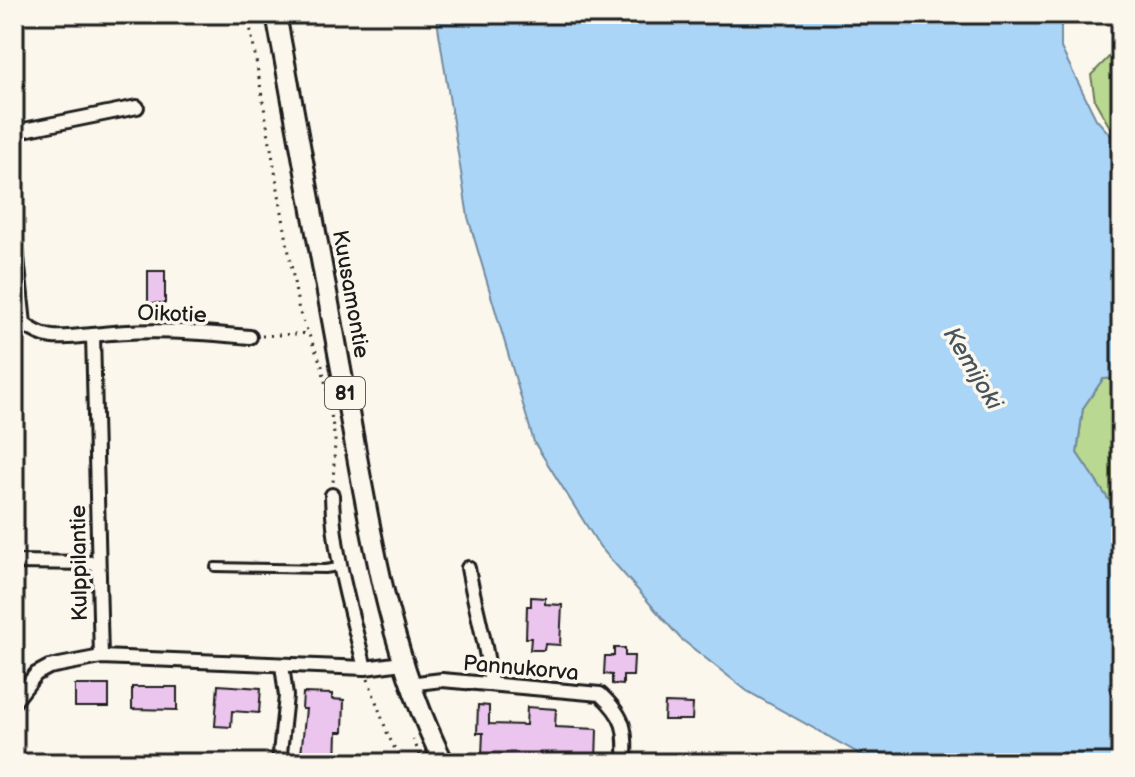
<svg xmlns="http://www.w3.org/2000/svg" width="1135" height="777" viewBox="0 0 1135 777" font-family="'Balsamiq Sans',sans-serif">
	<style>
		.green { fill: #b9d891; stroke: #6a7a56; stroke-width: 2 }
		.water { fill: #abd5f6; stroke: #728b9f; stroke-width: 2 }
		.building { fill: #ecc5ef; stroke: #1c1c1c; stroke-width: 2 }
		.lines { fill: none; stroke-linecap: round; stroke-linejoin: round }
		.lane-casing { stroke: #1c1c1c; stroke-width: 12 }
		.street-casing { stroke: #1c1c1c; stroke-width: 18 }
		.primary-casing { stroke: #1c1c1c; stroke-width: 24 }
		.path { stroke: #1c1c1c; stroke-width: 3; stroke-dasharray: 2 6; stroke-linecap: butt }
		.lane { stroke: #fbf7ec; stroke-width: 6 }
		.street { stroke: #fbf7ec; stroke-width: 12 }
		.primary { stroke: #fbf7ec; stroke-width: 18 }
		.labels { text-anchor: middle; stroke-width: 7; stroke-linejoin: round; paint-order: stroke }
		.shield { fill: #fbf7ec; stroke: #5f5e5a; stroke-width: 2 }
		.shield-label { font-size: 20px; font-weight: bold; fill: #1c1c1c }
		.street-label { font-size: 22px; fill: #1c1c1c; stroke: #fbf7ec }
		.water-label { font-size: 24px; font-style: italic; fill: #47545d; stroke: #fbf7ec }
	</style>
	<rect width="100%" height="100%" fill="#fbf7ec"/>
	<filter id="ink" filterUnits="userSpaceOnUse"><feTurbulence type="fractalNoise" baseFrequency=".0125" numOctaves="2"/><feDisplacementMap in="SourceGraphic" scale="16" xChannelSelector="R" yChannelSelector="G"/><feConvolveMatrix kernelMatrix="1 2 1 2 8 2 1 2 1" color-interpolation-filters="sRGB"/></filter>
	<g filter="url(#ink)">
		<g class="green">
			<polygon points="1121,45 1121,147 1095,101 1091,75"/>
			<polygon points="1121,378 1121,518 1077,453 1083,408 1103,379"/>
		</g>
		<polygon class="water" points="436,14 1061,14 1061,48 1096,119 1121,147 1121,378 1103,379 1083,408 1077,453 1121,518 1121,763 876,763 747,691 680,638 600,547 534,442 468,217"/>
		<g class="building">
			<rect x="148" y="271" width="17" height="32"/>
			<polygon points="531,597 545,598 545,604 562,605 560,645 545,644 544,650 530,650 531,638 526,638 527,606 531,606"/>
			<polygon points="614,648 625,648 625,656 634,656 633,676 623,676 623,685 612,684 612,675 604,674 605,656 614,656"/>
			<rect x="75" y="685" width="34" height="22"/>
			<polygon points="218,685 261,688 259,713 232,711 231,727 215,726"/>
			<polygon points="132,687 177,687 177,710 132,709"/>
			<polygon points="303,693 332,694 332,699 344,700 343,732 337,732 336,763 300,763 306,709 302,709"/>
			<polygon points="665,703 693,704 692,720 664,720"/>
			<polygon points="478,705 489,706 489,724 526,725 527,707 556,709 555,727 597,729 596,761 482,755 483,733 477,733"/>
		</g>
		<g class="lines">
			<g class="lane-casing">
				<polyline id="lane" points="215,567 325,569 339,567"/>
			</g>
			<g class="street-casing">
				<g id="street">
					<polyline points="14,132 137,107"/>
					<path d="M14 229 24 324C49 343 63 337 93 335L101 657"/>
					<path d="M93 335C146 328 197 332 250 337"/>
					<path d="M332 495C333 554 351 611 365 668"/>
					<polyline points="14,562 97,563"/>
					<path d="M468 568C475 607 487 645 491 684"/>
					<path d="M409 684 442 680 600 694C626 718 626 729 625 763"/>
					<polyline points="14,702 36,674 49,667 101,657 365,668 402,663"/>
					<polyline points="279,763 286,696 282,665"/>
				</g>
			</g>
			<g class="primary-casing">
				<path id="primary" d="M276 14C300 143 323 272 347 402 370 525 387 650 444 763"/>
			</g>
			<g class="path">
				<polyline points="248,14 299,311 322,366 329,401"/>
				<polyline points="262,336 310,333"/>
				<polyline points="330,408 335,440 333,484"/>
				<polyline points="368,679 388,735 402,763"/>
				<polyline points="406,763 420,755 413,739"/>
			</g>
			<use href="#lane" class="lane"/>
			<use href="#street" class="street"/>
			<use href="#primary" class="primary"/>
		</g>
	</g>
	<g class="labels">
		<rect class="shield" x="325" y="377" width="40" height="32" rx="6"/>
		<g class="shield-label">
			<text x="345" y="400">81</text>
		</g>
		<g class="street-label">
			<text transform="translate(352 294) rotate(80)" y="8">Kuusamontie</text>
			<text transform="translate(172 313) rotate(2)" y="8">Oikotie</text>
			<text transform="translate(78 563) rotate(-91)" y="8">Kulppilantie</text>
			<text transform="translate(521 667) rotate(5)" y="8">Pannukorva</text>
		</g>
		<g class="water-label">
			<text transform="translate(973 368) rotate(59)" y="8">Kemijoki</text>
		</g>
	</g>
	<rect width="1135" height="777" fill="none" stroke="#fbf7ec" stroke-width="48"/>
	<rect x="24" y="24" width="1087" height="729" fill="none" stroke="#1c1c1c" stroke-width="3" filter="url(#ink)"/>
</svg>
